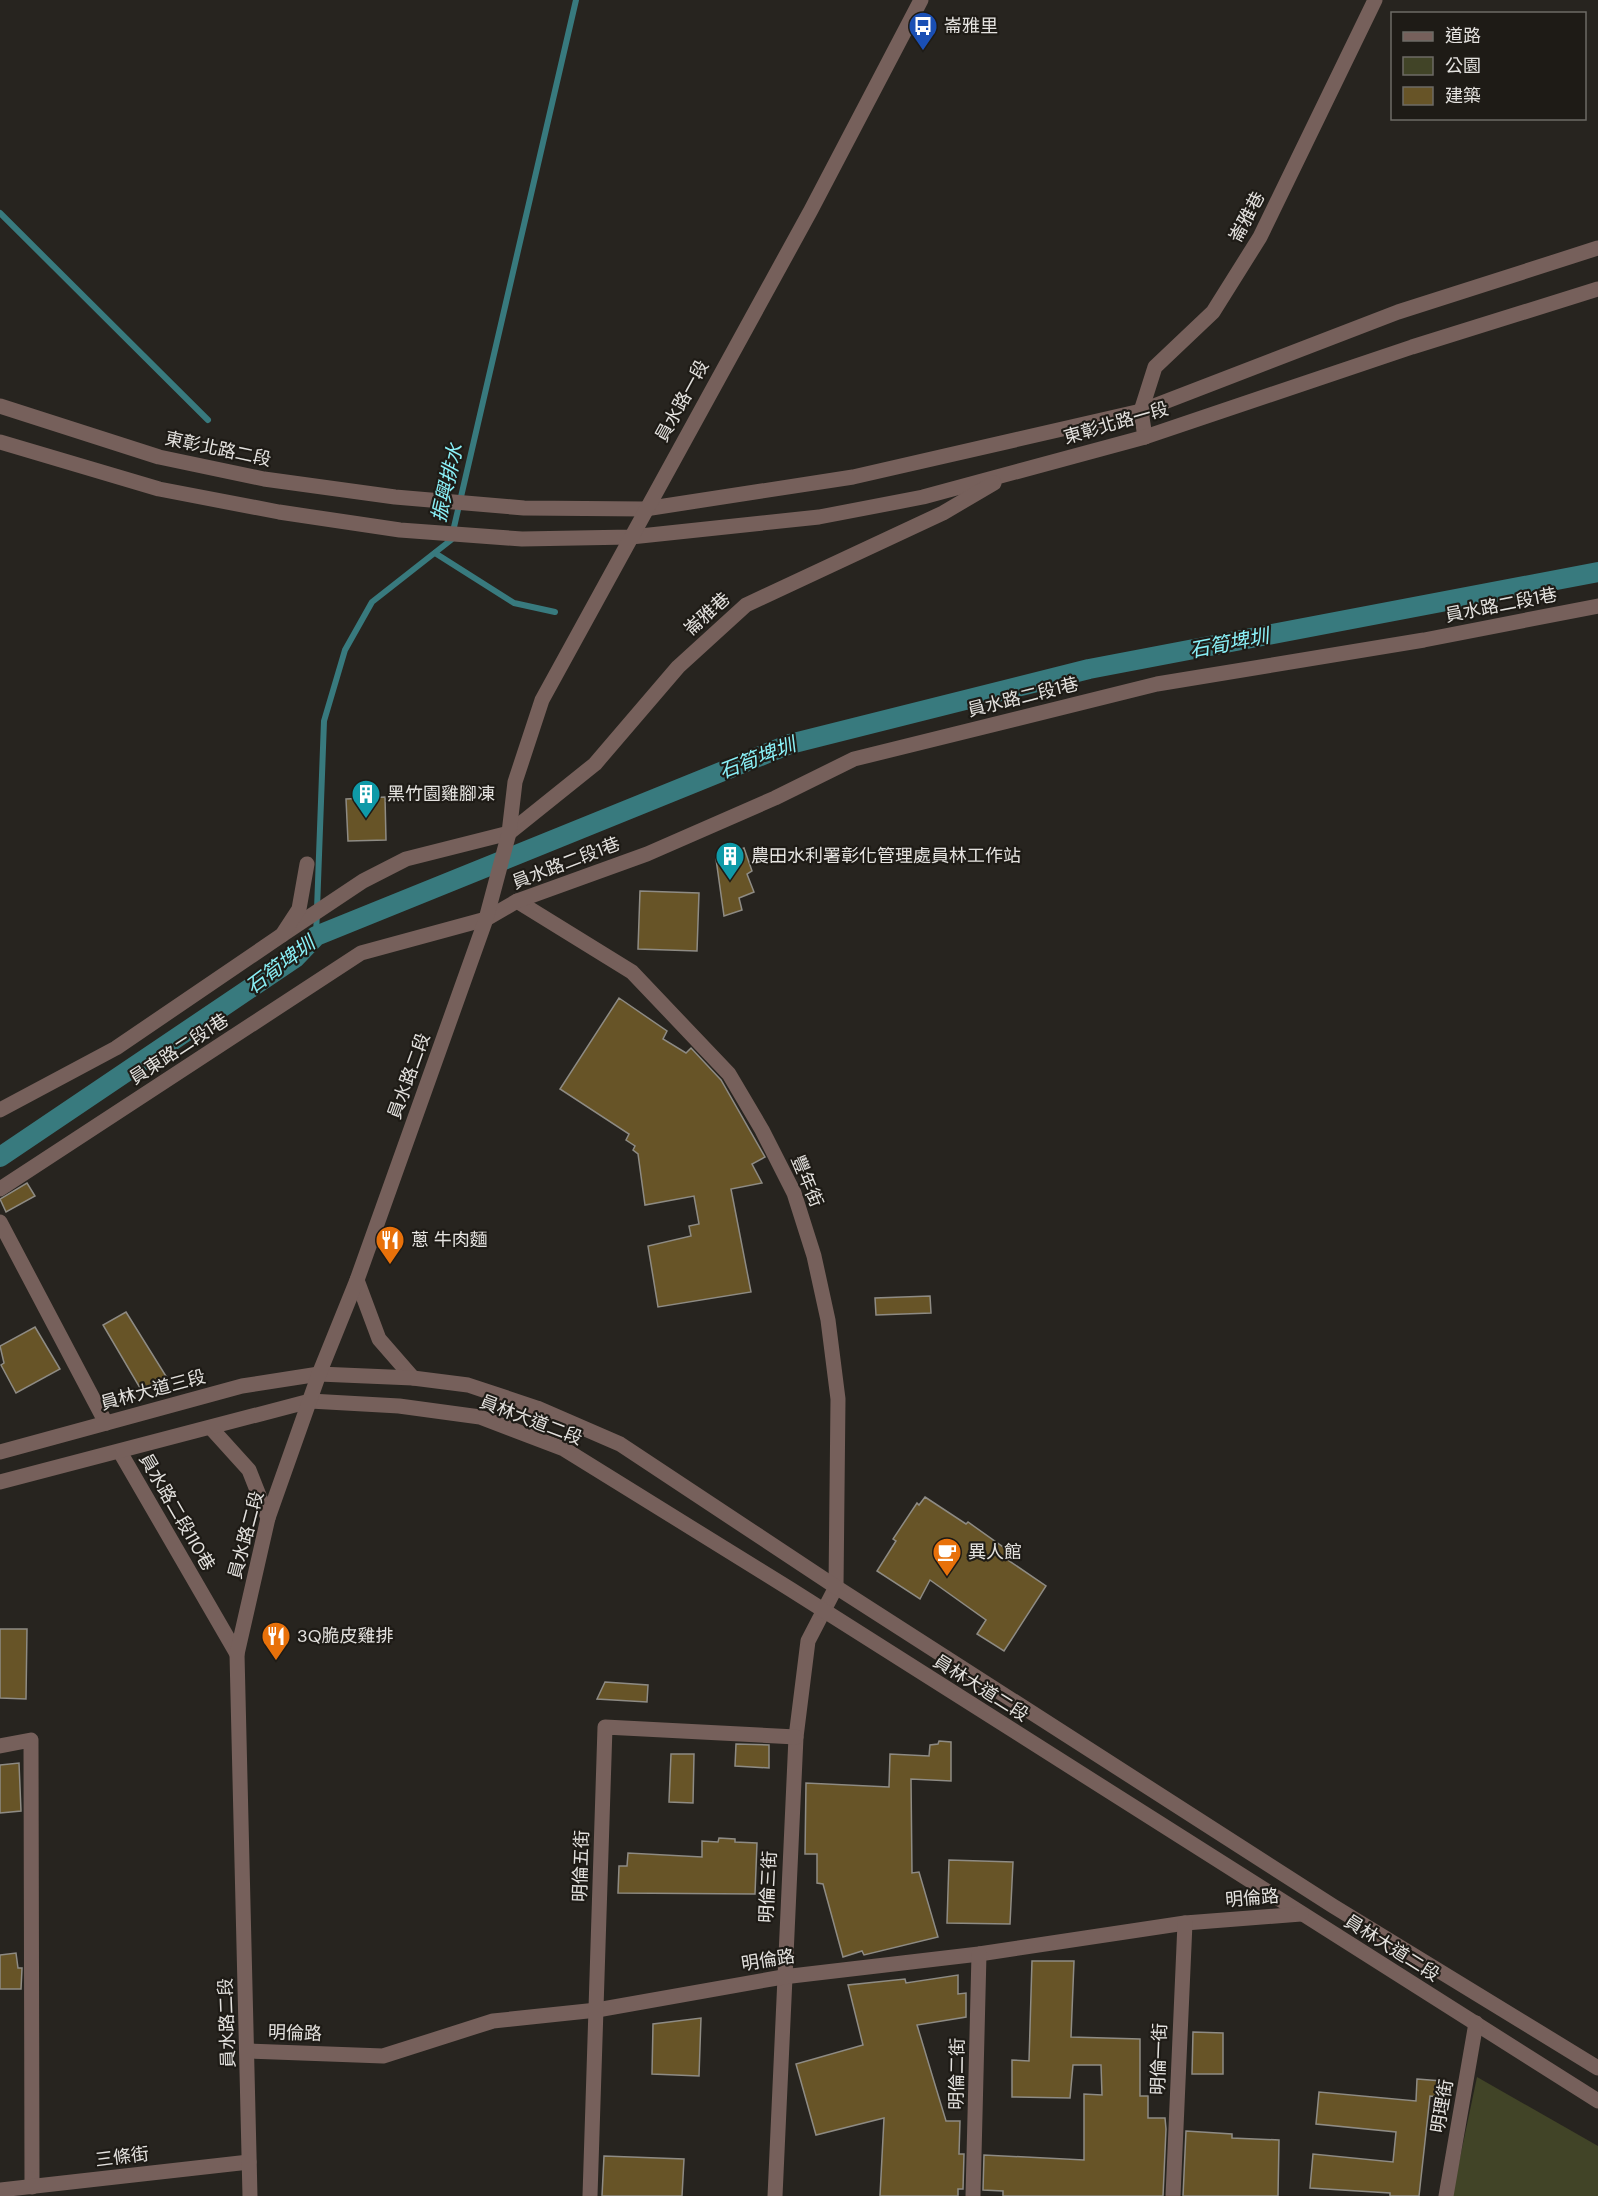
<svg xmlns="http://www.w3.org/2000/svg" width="1598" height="2196" viewBox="0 0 1598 2196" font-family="'DM Sans','Noto Sans TC',sans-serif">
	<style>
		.green { fill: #414427 }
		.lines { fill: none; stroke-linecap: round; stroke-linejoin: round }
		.stream { stroke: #387a7e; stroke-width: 6 }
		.canal { stroke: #387a7e; stroke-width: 20 }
		.building { fill: #675427; stroke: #8e8b84; stroke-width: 1.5 }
		.minor { stroke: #76605b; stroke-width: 15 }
		.labels { text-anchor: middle; stroke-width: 4.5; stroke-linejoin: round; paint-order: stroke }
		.poi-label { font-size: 18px; fill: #e4e2df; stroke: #1e1b16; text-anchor: start }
		.street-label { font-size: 18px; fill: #e4e2df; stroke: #1e1b16 }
		.water-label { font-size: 20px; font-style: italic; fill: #8af1f8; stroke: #1e1b16 }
	</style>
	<rect width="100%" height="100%" fill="#27241f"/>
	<polygon class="green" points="1477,2077 1598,2146 1598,2196 1452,2196"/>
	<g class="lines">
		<g class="stream">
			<polyline points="0,213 208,420"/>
			<polyline points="435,553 514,603 555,612"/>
			<polyline points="316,936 324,721 345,650 372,602 451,540 576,0"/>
		</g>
		<polyline class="canal" points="0,1157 295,958 316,936 790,744 1089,669 1598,572"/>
	</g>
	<g class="building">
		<polygon points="385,797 386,840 348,841 346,799"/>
		<polygon points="744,848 752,871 747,874 754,892 739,898 742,910 724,916 716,859"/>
		<polygon points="640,891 699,893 697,951 638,949"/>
		<polygon points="619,998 667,1031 663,1039 686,1053 691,1048 721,1080 765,1157 752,1164 762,1183 731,1189 751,1292 658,1307 648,1246 691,1236 689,1226 699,1224 694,1196 645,1205 638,1154 633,1150 635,1146 626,1140 629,1134 560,1089"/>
		<polygon points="27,1183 35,1196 6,1212 0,1199"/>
		<polygon points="930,1296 931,1313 876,1315 875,1298"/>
		<polygon points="126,1312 169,1381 140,1388 103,1325"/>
		<polygon points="35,1327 60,1369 16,1393 1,1365 4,1363 0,1346"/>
		<polygon points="925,1497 966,1524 968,1522 1010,1552 1005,1558 1046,1586 1004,1651 977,1634 986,1620 930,1580 920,1599 877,1571 896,1541 893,1539 917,1503 919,1505"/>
		<polygon points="0,1629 27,1629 26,1699 0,1698"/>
		<polygon points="605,1682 648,1685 647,1702 597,1699"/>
		<polygon points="939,1741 951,1742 951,1781 911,1779 912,1873 919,1872 938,1937 864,1955 862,1951 843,1957 823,1884 817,1883 817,1854 805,1854 806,1783 889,1787 890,1754 929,1756 930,1745 938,1744"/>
		<polygon points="736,1744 769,1745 769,1768 735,1766"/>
		<polygon points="671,1754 694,1754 693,1803 669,1802"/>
		<polygon points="19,1763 21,1811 0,1813 0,1765"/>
		<polygon points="719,1838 735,1839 735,1842 757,1843 755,1894 618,1893 619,1866 627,1866 628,1853 702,1857 702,1841 718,1842"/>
		<polygon points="949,1860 1013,1862 1010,1924 947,1923"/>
		<polygon points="16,1953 18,1968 22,1968 21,1989 0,1989 0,1955"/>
		<polygon points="1032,1961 1074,1961 1071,2037 1140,2039 1140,2096 1148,2096 1148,2118 1165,2118 1166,2129 1163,2196 1003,2196 1003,2191 983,2190 984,2155 1084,2160 1084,2094 1102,2095 1101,2065 1073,2065 1070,2098 1012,2097 1012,2060 1029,2061"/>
		<polygon points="958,1975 958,1994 966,1993 966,2017 917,2025 946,2121 960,2121 959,2154 964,2154 963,2189 958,2189 958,2196 880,2196 884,2118 816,2135 796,2064 863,2045 848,1985 905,1979 906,1983"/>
		<polygon points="701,2018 699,2076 652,2074 653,2024"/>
		<polygon points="1193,2032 1223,2033 1223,2074 1192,2074"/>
		<polygon points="1417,2079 1442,2081 1441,2097 1430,2096 1419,2196 1390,2196 1390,2193 1310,2188 1313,2154 1393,2162 1396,2132 1316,2124 1319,2092 1416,2101"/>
		<polygon points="1186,2131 1232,2134 1232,2138 1279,2140 1278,2196 1183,2196"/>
		<polygon points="604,2156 684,2159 682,2196 602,2196"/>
	</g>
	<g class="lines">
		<g class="minor">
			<polyline points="0,406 159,457 264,479 395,497 524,508 645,509 853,477 1141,411 1398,312 1598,248"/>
			<polyline points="1145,437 1141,411 1155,367 1213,312 1260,237 1375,0"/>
			<polyline points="0,442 159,489 279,512 400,530 522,539 631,537 819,517 923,497 1145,437 1412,347 1598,289"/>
			<polyline points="517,901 632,972 729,1074 762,1130 794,1193 814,1256 828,1320 838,1399 836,1587 808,1641 796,1737 775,2196"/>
			<polyline points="282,935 363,881 406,859 509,833 595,764 678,667 746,605 943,513 994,483"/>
			<polyline points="0,1110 116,1048 282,935 299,909 307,864"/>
			<polyline points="0,1189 361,953 486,919 517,901 647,854 775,798 854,759 1157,684 1424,640 1598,606"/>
			<polyline points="0,1222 106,1423"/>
			<polyline points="357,1280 379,1339 413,1378"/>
			<polyline points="211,1428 249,1470 268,1518"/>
			<polyline points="0,1452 242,1386 319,1374 413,1378 468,1385 537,1408 620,1444 836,1587 1333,1906 1598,2068"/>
			<polyline points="120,1452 237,1654"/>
			<polyline points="0,1482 310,1401 399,1406 480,1417 564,1449 790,1589 1598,2101"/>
			<polyline points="0,1746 31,1740 32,2187"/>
			<polyline points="247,2051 383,2056 493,2021 597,2010 783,1977 979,1954 1185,1923 1301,1914"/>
			<polyline points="0,2190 249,2162"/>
			<polyline points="250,2196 237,1654 268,1518 319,1374 357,1280 486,919 509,833 515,782 542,700 811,210 921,0"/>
			<polyline points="590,2196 605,1727 796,1737"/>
			<polyline points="973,2196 979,1954"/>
			<polyline points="1173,2196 1185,1923"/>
			<polyline points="1446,2196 1476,2023"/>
		</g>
	</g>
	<defs>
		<g id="bus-pin" transform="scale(1.5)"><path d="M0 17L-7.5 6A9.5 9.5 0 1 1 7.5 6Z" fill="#1a4fb4" stroke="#1e1b16"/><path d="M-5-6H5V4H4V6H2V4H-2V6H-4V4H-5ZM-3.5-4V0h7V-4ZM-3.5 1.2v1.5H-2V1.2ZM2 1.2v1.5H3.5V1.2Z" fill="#fff"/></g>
		<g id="building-pin" transform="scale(1.5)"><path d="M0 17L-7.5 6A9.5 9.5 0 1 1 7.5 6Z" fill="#0f9aa8" stroke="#1e1b16"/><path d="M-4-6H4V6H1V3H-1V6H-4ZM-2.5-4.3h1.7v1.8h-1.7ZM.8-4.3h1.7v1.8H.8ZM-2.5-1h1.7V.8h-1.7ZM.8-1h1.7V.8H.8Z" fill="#fff"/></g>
		<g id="restaurant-pin" transform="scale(1.5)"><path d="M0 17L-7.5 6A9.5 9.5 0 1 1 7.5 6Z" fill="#e8710a" stroke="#1e1b16"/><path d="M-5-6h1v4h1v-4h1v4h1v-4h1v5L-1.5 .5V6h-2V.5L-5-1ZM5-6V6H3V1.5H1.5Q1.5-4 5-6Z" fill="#fff"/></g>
		<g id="cafe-pin" transform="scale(1.5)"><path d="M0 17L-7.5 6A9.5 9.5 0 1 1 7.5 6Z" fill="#e8710a" stroke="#1e1b16"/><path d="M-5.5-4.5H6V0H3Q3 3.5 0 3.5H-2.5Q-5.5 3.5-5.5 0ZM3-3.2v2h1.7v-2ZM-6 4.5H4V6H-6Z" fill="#fff"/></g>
	</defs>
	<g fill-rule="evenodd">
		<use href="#bus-pin" x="923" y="26"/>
		<use href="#building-pin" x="366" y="794"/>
		<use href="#building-pin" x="730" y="856"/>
		<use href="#restaurant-pin" x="390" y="1240"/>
		<use href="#cafe-pin" x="947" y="1552"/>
		<use href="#restaurant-pin" x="276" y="1636"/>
	</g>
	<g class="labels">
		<g class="poi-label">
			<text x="944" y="32">崙雅里</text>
			<text x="387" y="800">黑竹園雞腳凍</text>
			<text x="751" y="862">農田水利署彰化管理處員林工作站</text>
			<text x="411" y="1246">蔥 牛肉麵</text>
			<text x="968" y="1558">異人館</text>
			<text x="297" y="1642">3Q脆皮雞排</text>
		</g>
		<g class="street-label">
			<text transform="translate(1247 217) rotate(-62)" y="6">崙雅巷</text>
			<text transform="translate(682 401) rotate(-61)" y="6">員水路一段</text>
			<text transform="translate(1116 423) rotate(-16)" y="6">東彰北路一段</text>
			<text transform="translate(218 449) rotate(12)" y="6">東彰北路二段</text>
			<text transform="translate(1501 605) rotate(-11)" y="6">員水路二段1巷</text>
			<text transform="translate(707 614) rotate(-42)" y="6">崙雅巷</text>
			<text transform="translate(1023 697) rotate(-14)" y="6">員水路二段1巷</text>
			<text transform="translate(566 863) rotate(-21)" y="6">員水路二段1巷</text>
			<text transform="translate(179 1049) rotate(-33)" y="6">員東路二段1巷</text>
			<text transform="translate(409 1076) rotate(-70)" y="6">員水路二段</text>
			<text transform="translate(807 1181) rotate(67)" y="6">豐年街</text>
			<text transform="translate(153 1390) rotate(-15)" y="6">員林大道三段</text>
			<text transform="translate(531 1420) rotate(21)" y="6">員林大道二段</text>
			<text transform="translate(177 1512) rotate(60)" y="6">員水路二段110巷</text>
			<text transform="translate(246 1535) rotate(-75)" y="6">員水路二段</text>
			<text transform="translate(981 1688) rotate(32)" y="6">員林大道二段</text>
			<text transform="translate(581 1866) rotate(-88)" y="6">明倫五街</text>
			<text transform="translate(768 1887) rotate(-87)" y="6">明倫三街</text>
			<text transform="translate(1252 1898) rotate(-5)" y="6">明倫路</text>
			<text transform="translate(1392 1948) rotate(32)" y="6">員林大道二段</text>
			<text transform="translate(768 1960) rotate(-9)" y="6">明倫路</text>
			<text transform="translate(227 2023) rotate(-92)" y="6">員水路二段</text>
			<text transform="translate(295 2033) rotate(2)" y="6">明倫路</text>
			<text transform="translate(1159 2059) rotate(-88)" y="6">明倫一街</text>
			<text transform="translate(957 2074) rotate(-89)" y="6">明倫二街</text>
			<text transform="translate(1442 2106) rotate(-80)" y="6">明理街</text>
			<text transform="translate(122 2157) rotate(-7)" y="6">三條街</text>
		</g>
		<g class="water-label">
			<text transform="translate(447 483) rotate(-77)" y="7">振興排水</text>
			<text transform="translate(1229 643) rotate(-11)" y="7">石筍埤圳</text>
			<text transform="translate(757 758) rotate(-21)" y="7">石筍埤圳</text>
			<text transform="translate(280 965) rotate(-37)" y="7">石筍埤圳</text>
		</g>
	</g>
	<rect x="1391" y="12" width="195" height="108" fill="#1e1b16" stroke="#6d6b66" stroke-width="1.5"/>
	<rect x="1403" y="32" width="30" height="9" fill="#76605b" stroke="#6d6b66" stroke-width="1.5"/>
	<text x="1445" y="42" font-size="18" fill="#e4e2df">道路</text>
	<rect x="1403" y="57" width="30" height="18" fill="#414427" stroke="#6d6b66" stroke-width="1.5"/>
	<text x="1445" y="72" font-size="18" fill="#e4e2df">公園</text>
	<rect x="1403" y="87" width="30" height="18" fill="#675427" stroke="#6d6b66" stroke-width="1.5"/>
	<text x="1445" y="102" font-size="18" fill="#e4e2df">建築</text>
</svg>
